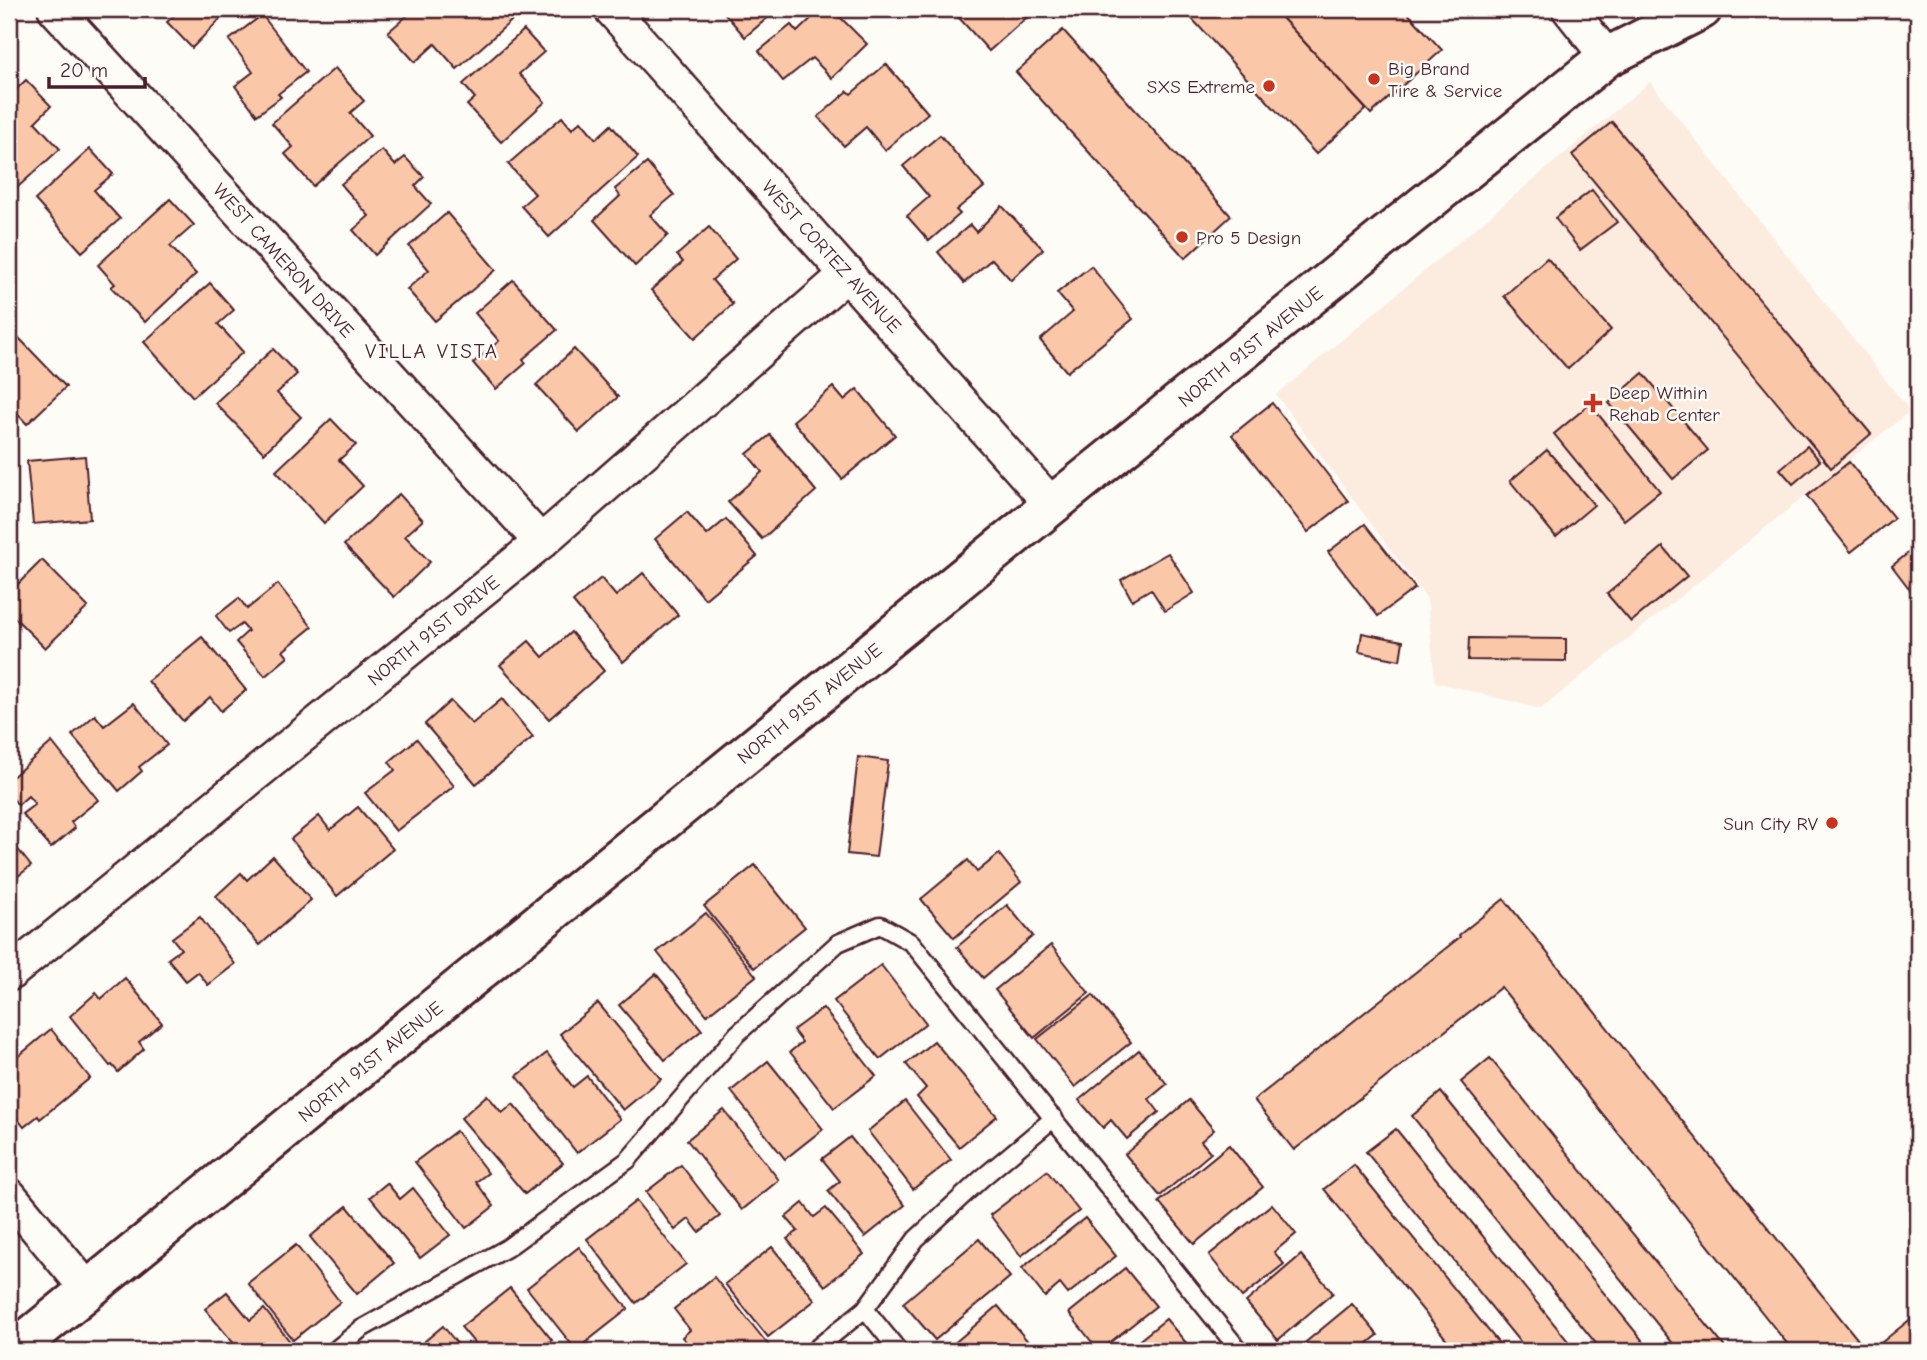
<svg xmlns="http://www.w3.org/2000/svg" width="1927" height="1360" viewBox="0 0 1927 1360" font-family="'Comic Neue',sans-serif">
	<style>
		.built { fill: #fcece0 }
		.building { fill: #fac8a9; stroke: #4a1f2b; stroke-width: 2 }
		.lines { fill: none; stroke-linecap: round; stroke-linejoin: round }
		.service-casing { stroke: #4a1f2b; stroke-width: 21 }
		.minor-casing { stroke: #4a1f2b; stroke-width: 38 }
		.secondary-casing { stroke: #4a1f2b; stroke-width: 44 }
		.service { stroke: #fdfcf7; stroke-width: 16 }
		.minor { stroke: #fdfcf7; stroke-width: 33 }
		.secondary { stroke: #fdfcf7; stroke-width: 38 }
		.poi-dot { fill: #c8321e; stroke: #fdfcf7; stroke-width: 2.5 }
		.labels { text-anchor: middle; stroke-width: 5; stroke-linejoin: round; paint-order: stroke }
		.poi-label { font-size: 19px; fill: #4a1f2b; stroke: #fdfcf7; text-anchor: start }
		.street-label { font-size: 19px; fill: #4a1f2b; stroke: #fdfcf7 }
		.neighbourhood-label { font-size: 21px; letter-spacing: 2px; fill: #4a1f2b; stroke: #fdfcf7 }
	</style>
	<rect width="100%" height="100%" fill="#fdfcf7"/>
	<filter id="ink" filterUnits="userSpaceOnUse"><feTurbulence type="fractalNoise" baseFrequency=".0143" numOctaves="2"/><feDisplacementMap in="SourceGraphic" scale="14" xChannelSelector="R" yChannelSelector="G"/><feConvolveMatrix kernelMatrix="1 2 1 2 8 2 1 2 1" color-interpolation-filters="sRGB"/></filter>
	<g filter="url(#ink)">
		<polygon class="built" points="1650,82 1910,411 1541,709 1435,682 1427,599 1276,395"/>
		<g class="building">
			<polygon points="181,9 230,9 192,48 167,22"/>
			<polygon points="415,9 512,9 518,15 457,69 435,44 415,62 388,32"/>
			<polygon points="721,9 778,9 745,37"/>
			<polygon points="821,9 832,9 867,44 832,78 812,58 783,81 759,51 791,25 797,32"/>
			<polygon points="951,9 1036,9 989,51"/>
			<polygon points="1183,9 1274,9 1366,109 1316,154"/>
			<polygon points="1274,9 1404,9 1442,50 1371,114"/>
			<polygon points="262,15 306,72 278,94 281,97 257,115 235,86 253,72 229,40"/>
			<polygon points="524,30 544,52 519,74 545,102 501,142 467,105 475,98 463,84"/>
			<polygon points="1063,30 1231,216 1185,258 1016,72"/>
			<polygon points="886,64 928,113 885,150 866,127 844,146 818,117 848,91 851,94"/>
			<polygon points="335,68 364,101 350,113 370,136 313,186 285,154 293,147 272,123"/>
			<polygon points="26,80 51,106 35,122 60,149 9,195 9,96"/>
			<polygon points="562,117 572,129 581,121 596,139 611,125 638,157 549,237 521,206 535,194 508,164"/>
			<polygon points="1612,122 1871,434 1831,468 1572,155"/>
			<polygon points="940,135 984,187 956,210 960,214 929,241 907,216 929,197 903,166"/>
			<polygon points="90,149 113,174 94,190 120,219 82,252 35,200"/>
			<polygon points="382,150 395,165 405,157 424,177 415,186 431,204 375,255 353,230 369,216 341,184"/>
			<polygon points="647,163 674,195 650,215 668,235 635,266 594,220 620,196 615,189"/>
			<polygon points="1592,190 1617,222 1580,250 1555,218"/>
			<polygon points="170,199 194,225 170,246 196,274 145,322 111,287 115,284 98,265"/>
			<polygon points="1002,206 1043,249 1011,280 992,259 964,283 938,252 970,225 976,232"/>
			<polygon points="447,213 496,270 435,321 407,289 429,270 409,246"/>
			<polygon points="709,227 736,259 712,280 733,304 695,338 651,290 683,262 677,255"/>
			<polygon points="1547,258 1611,330 1568,369 1504,296"/>
			<polygon points="1091,266 1133,319 1067,372 1040,340 1073,312 1057,293"/>
			<polygon points="513,280 557,330 523,359 526,363 496,389 473,363 499,341 475,313"/>
			<polygon points="210,283 234,310 218,324 243,352 193,397 144,342"/>
			<polygon points="19,338 66,387 27,424 9,405 9,348"/>
			<polygon points="273,349 297,374 277,393 301,417 264,453 215,403"/>
			<polygon points="574,349 618,397 579,432 536,385"/>
			<polygon points="1643,373 1708,450 1673,479 1609,403"/>
			<polygon points="833,387 844,400 857,389 895,435 842,479 793,421"/>
			<polygon points="1272,403 1348,501 1308,532 1232,435"/>
			<polygon points="1590,404 1660,491 1624,520 1554,434"/>
			<polygon points="331,419 356,445 339,460 363,486 324,523 276,471"/>
			<polygon points="770,435 816,491 762,539 728,502 762,472 747,454"/>
			<polygon points="1807,446 1820,461 1793,484 1780,469"/>
			<polygon points="1547,450 1594,505 1556,537 1510,481"/>
			<polygon points="85,456 90,519 33,524 27,461"/>
			<polygon points="1849,462 1894,518 1851,552 1807,496"/>
			<polygon points="399,494 423,520 405,536 430,562 394,597 344,545"/>
			<polygon points="687,512 707,535 726,519 757,556 705,599 655,539"/>
			<polygon points="1365,524 1415,588 1378,616 1328,552"/>
			<polygon points="1918,545 1918,600 1892,566"/>
			<polygon points="1663,547 1687,576 1631,622 1607,594"/>
			<polygon points="1168,553 1194,593 1165,611 1151,589 1132,600 1121,580"/>
			<polygon points="42,560 88,607 45,648 9,612 9,579 16,586"/>
			<polygon points="643,573 678,615 623,662 573,602 601,578 616,596"/>
			<polygon points="278,584 312,627 283,651 288,657 265,676 236,642 248,631 242,624 229,633 216,616 239,598 247,609"/>
			<polygon points="571,632 604,671 549,719 500,665 529,641 543,657"/>
			<polygon points="1362,633 1403,641 1400,660 1359,652"/>
			<polygon points="202,637 246,690 221,711 210,697 183,721 148,681"/>
			<polygon points="1469,638 1566,639 1566,661 1468,660"/>
			<polygon points="502,699 533,737 476,784 425,724 450,701 472,724"/>
			<polygon points="134,703 167,745 139,767 142,771 119,791 72,735 95,715 104,726"/>
			<polygon points="417,739 454,786 396,831 365,793 395,770 389,762"/>
			<polygon points="52,742 98,800 71,822 75,828 51,848 22,814 35,804 28,796 18,805 9,794 9,780"/>
			<polygon points="858,757 888,761 876,857 847,854"/>
			<polygon points="358,807 393,849 337,896 291,839 319,816 330,830"/>
			<polygon points="9,838 31,866 9,883"/>
			<polygon points="999,854 1021,882 954,938 921,899 968,860 977,872"/>
			<polygon points="273,856 311,900 260,945 216,896 241,873 247,880"/>
			<polygon points="755,865 805,927 754,968 704,906"/>
			<polygon points="1504,899 1867,1351 1793,1351 1501,987 1294,1150 1254,1100 1460,937 1459,935"/>
			<polygon points="1007,905 1033,936 983,978 957,947"/>
			<polygon points="706,913 756,976 707,1015 657,952"/>
			<polygon points="200,917 235,964 208,985 198,972 186,981 168,959 181,949 172,938"/>
			<polygon points="1051,945 1089,993 1034,1038 995,990"/>
			<polygon points="881,965 926,1023 880,1059 834,1001"/>
			<polygon points="656,974 702,1030 665,1060 619,1005"/>
			<polygon points="125,978 162,1023 139,1042 144,1049 118,1072 112,1065 110,1066 70,1016 96,993 101,999"/>
			<polygon points="1093,995 1131,1042 1075,1087 1037,1039"/>
			<polygon points="598,1003 661,1079 623,1110 560,1034"/>
			<polygon points="823,1008 876,1076 834,1108 790,1052 802,1042 793,1030"/>
			<polygon points="51,1029 90,1078 40,1119 38,1116 24,1127 9,1108 9,1091 14,1087 9,1080 9,1064"/>
			<polygon points="934,1041 997,1116 959,1147 917,1097 926,1088 906,1064"/>
			<polygon points="1139,1050 1167,1084 1149,1099 1159,1112 1127,1139 1111,1120 1103,1128 1079,1100"/>
			<polygon points="547,1053 573,1087 587,1076 620,1119 577,1153 517,1076"/>
			<polygon points="1490,1058 1728,1351 1679,1351 1461,1082"/>
			<polygon points="768,1061 823,1129 785,1159 731,1091"/>
			<polygon points="1441,1092 1651,1351 1602,1351 1412,1116"/>
			<polygon points="487,1095 502,1113 513,1104 563,1163 525,1194 461,1118"/>
			<polygon points="1189,1100 1214,1130 1201,1141 1211,1153 1160,1196 1125,1154"/>
			<polygon points="905,1101 951,1160 913,1189 868,1131"/>
			<polygon points="724,1110 779,1180 742,1210 687,1140"/>
			<polygon points="1396,1129 1576,1351 1527,1351 1366,1152"/>
			<polygon points="456,1131 488,1173 476,1182 494,1206 466,1228 415,1162"/>
			<polygon points="850,1137 905,1205 865,1237 828,1191 840,1181 822,1159"/>
			<polygon points="1229,1145 1263,1187 1194,1244 1159,1202"/>
			<polygon points="681,1165 720,1216 699,1232 689,1219 675,1230 646,1192"/>
			<polygon points="1354,1165 1505,1351 1456,1351 1324,1189"/>
			<polygon points="1047,1171 1079,1211 1021,1256 990,1215"/>
			<polygon points="387,1183 400,1199 413,1188 450,1235 420,1258 370,1197"/>
			<polygon points="636,1201 686,1264 636,1303 587,1239"/>
			<polygon points="803,1203 814,1217 826,1208 864,1254 825,1286 787,1239 798,1231 786,1217"/>
			<polygon points="1272,1204 1296,1234 1274,1252 1284,1264 1242,1297 1209,1255"/>
			<polygon points="347,1206 394,1263 357,1294 310,1237"/>
			<polygon points="1085,1218 1116,1256 1068,1294 1060,1284 1045,1297 1022,1268"/>
			<polygon points="979,1239 1010,1277 935,1340 903,1303"/>
			<polygon points="296,1245 340,1302 293,1340 248,1283"/>
			<polygon points="579,1247 628,1309 576,1350 527,1288"/>
			<polygon points="772,1247 815,1300 768,1337 725,1284"/>
			<polygon points="1301,1255 1333,1293 1278,1340 1246,1302"/>
			<polygon points="1125,1268 1156,1306 1099,1351 1069,1313"/>
			<polygon points="714,1277 770,1347 765,1351 694,1351 682,1337 690,1330 674,1309"/>
			<polygon points="510,1288 552,1340 537,1351 481,1351 461,1327"/>
			<polygon points="227,1292 250,1320 264,1309 292,1344 283,1351 240,1351 205,1309"/>
			<polygon points="1352,1304 1378,1335 1358,1351 1295,1351"/>
			<polygon points="998,1306 1031,1345 1023,1351 945,1351"/>
			<polygon points="1918,1313 1918,1351 1871,1351"/>
			<polygon points="1166,1319 1193,1351 1126,1351"/>
			<polygon points="443,1326 463,1351 413,1351"/>
		</g>
		<g class="lines">
			<g class="service-casing">
				<g id="service">
					<polyline points="865,1309 899,1351"/>
					<polyline points="334,1351 361,1329 507,1248 628,1160 737,1034 838,943 880,925 912,943 1240,1351"/>
					<polyline points="813,1351 865,1309 916,1239 981,1179 1054,1118"/>
				</g>
			</g>
			<g class="minor-casing">
				<g id="minor">
					<polyline points="55,9 541,542"/>
					<polyline points="611,9 1052,505"/>
					<polyline points="1569,9 1607,57"/>
					<polyline points="9,974 541,542 848,273"/>
					<polyline points="9,1195 88,1290"/>
				</g>
			</g>
			<g class="secondary-casing">
				<polyline id="secondary" points="13,1351 1052,505 1607,57 1702,9"/>
			</g>
			<use href="#service" class="service"/>
			<use href="#minor" class="minor"/>
			<use href="#secondary" class="secondary"/>
		</g>
	</g>
	<g class="poi-dot">
		<circle cx="1374" cy="79" r="7"/>
		<circle cx="1269" cy="86" r="7"/>
		<circle cx="1182" cy="237" r="7"/>
		<path d="M1589.5 392.5h7v7h7v7h-7v7h-7v-7h-7v-7h7z"/>
		<circle cx="1832" cy="823" r="7"/>
	</g>
	<g class="labels">
		<g class="poi-label">
			<text x="1388" y="75">Big Brand<tspan x="1388" dy="22">Tire &amp; Service</tspan></text>
			<text x="1255" y="93" text-anchor="end">SXS Extreme</text>
			<text x="1196" y="244">Pro 5 Design</text>
			<text x="1609" y="399">Deep Within<tspan x="1609" dy="22">Rehab Center</tspan></text>
			<text x="1818" y="830" text-anchor="end">Sun City RV</text>
		</g>
		<g class="street-label">
			<text transform="translate(832 256) rotate(48)" y="7">WEST CORTEZ AVENUE</text>
			<text transform="translate(284 260) rotate(48)" y="7">WEST CAMERON DRIVE</text>
			<text transform="translate(1250 346) rotate(-39)" y="7">NORTH 91ST AVENUE</text>
			<text transform="translate(433 630) rotate(-39)" y="7">NORTH 91ST DRIVE</text>
			<text transform="translate(809 703) rotate(-39)" y="7">NORTH 91ST AVENUE</text>
			<text transform="translate(370 1061) rotate(-39)" y="7">NORTH 91ST AVENUE</text>
		</g>
		<g class="neighbourhood-label">
			<text x="432" y="358">VILLA VISTA</text>
		</g>
	</g>
	<rect width="1927" height="1360" fill="none" stroke="#fdfcf7" stroke-width="35"/>
	<rect x="18" y="18" width="1892" height="1325" fill="none" stroke="#4a1f2b" stroke-width="2.5" filter="url(#ink)"/>
	<path d="M49 77v10h96v-10" fill="none" stroke="#4a1f2b" stroke-width="3.5"/>
	<text x="60" y="77" font-size="21" fill="#4a1f2b" stroke="#fdfcf7" stroke-width="5" paint-order="stroke">20 m</text>
</svg>
